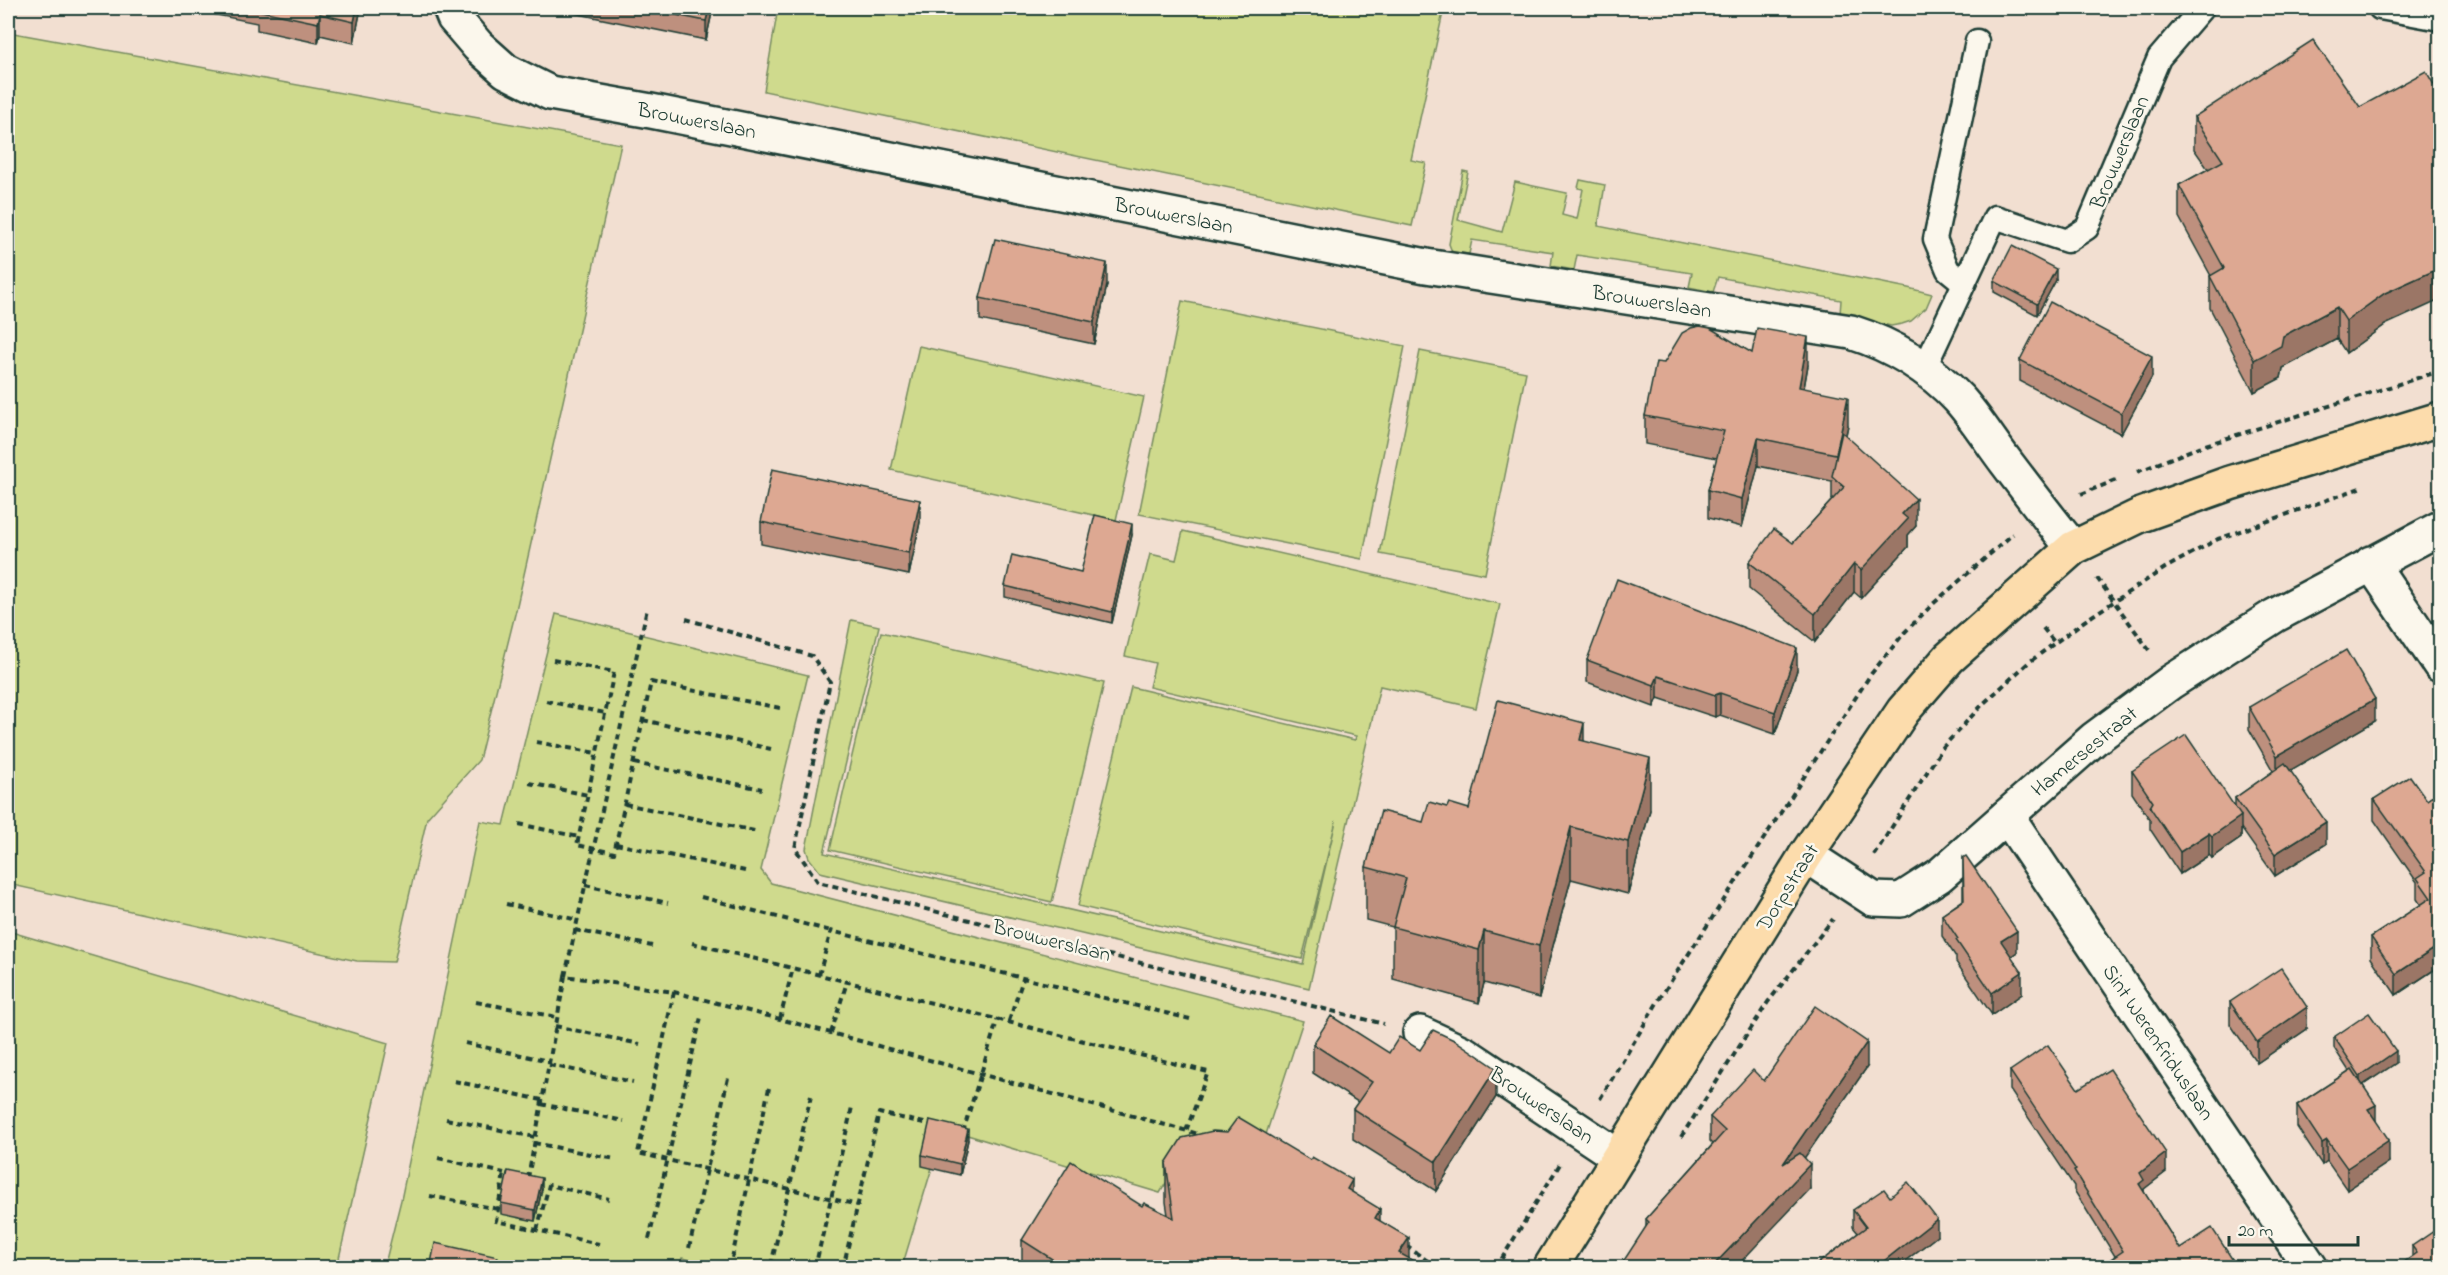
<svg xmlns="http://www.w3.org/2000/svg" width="2448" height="1275" viewBox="0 0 2448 1275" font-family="'Indie Flower',sans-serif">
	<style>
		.green { fill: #cfda8d; stroke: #778c60; stroke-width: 1.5 }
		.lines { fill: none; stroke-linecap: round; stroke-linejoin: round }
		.lane-casing { stroke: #1f3d34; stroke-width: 27 }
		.street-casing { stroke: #1f3d34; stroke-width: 38 }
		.primary-casing { stroke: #1f3d34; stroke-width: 38 }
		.path { stroke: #1f3d34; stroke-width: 4; stroke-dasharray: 6 4.5; stroke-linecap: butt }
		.lane { stroke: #fbf7ec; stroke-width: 22 }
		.street { stroke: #fbf7ec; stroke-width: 33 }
		.primary { stroke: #fcdcac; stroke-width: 33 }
		.wall { fill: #be907e; stroke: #1f3d34; stroke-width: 1.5 }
		.shaded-wall { fill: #9b7666; stroke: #1f3d34; stroke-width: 1.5 }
		.building { fill: #dda892; stroke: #1f3d34; stroke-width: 1.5 }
		.labels { text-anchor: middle; stroke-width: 5; stroke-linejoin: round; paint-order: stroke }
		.street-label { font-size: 21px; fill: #1f3d34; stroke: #fbf7ec }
	</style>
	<rect width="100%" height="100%" fill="#f2dfd1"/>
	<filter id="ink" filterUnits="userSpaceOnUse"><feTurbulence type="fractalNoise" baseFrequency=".0167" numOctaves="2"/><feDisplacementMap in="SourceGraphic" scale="12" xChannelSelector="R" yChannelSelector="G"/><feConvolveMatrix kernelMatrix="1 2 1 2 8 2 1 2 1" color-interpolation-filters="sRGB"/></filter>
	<g filter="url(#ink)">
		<g class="green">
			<polygon points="778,8 1444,8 1411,160 1426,163 1412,226 764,91"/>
			<polygon points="8,32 621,144 516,610 479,760 427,818 394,962 357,961 8,884"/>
			<polygon points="1463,171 1468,172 1458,220 1502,232 1515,182 1567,193 1562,215 1577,219 1583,189 1578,188 1580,180 1605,185 1598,226 1908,288 1932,294 1926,308 1911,321 1902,324 1891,326 1840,314 1841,300 1718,277 1713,292 1689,287 1692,273 1577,255 1574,270 1551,266 1553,252 1472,240 1469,254 1452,252 1449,244"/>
			<polygon points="1182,301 1405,346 1362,559 1139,514"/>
			<polygon points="919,346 1144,397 1116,520 891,470"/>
			<polygon points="1420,351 1526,372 1485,574 1380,554"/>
			<polygon points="1183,531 1500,604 1476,708 1380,686 1309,988 820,872 809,858 806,849 851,620 879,626 824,853 1303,964 1336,821 1302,959 1078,906 1131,687 1355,740 1356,736 1149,687 1155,663 1125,656 1150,554 1176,560"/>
			<polygon points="556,614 808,675 761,870 771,883 1303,1021 1258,1159 1193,1138 1160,1193 944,1128 902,1267 723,1268 682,1258 679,1268 384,1268 401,1200 480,821 504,825"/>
			<polygon points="881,632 1104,683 1052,902 830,850"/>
			<polygon points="8,931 388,1043 337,1267 8,1267"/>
		</g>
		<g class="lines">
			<g class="lane-casing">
				<g id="lane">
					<polyline points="2380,8 2440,19"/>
					<polyline points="1964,283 1948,270 1935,239 1977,41"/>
					<polyline points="1924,369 1995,217 2067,241 2087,228 2159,58 2202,8"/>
				</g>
			</g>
			<g class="street-casing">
				<g id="street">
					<path d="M450 8 454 18 478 46 506 71 550 93 651 111 1426 266 1851 332C1892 345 1929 367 1959 399 1976 418 1990 441 2006 462 2028 491 2050 520 2073 548"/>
					<polyline points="2371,563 2440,665"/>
					<polyline points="2007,816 2311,1268"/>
					<polyline points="1806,855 1873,899 1901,900 1940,875 2094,739 2171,682 2274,616 2440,528"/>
					<polyline points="1420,1033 1465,1054 1619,1157"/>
				</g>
			</g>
			<g class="primary-casing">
				<polyline id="primary" points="1550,1268 1806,855 1903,711 1949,658 2073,548 2141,515 2230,483 2440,419"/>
			</g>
			<g class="path">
				<polyline points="2137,472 2199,447 2440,371"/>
				<polyline points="2081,494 2119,479"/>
				<polyline points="2097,578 2149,650"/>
				<polyline points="686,619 812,656 830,682 795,848 818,882 1384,1024"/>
				<polyline points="2043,628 2055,643"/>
				<polyline points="553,660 614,672 577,845 614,853 651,682 780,708"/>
				<polyline points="546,701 605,713"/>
				<polyline points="643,720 771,749"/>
				<polyline points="536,742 596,753"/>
				<polyline points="634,763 762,789"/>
				<polyline points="529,783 588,795"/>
				<polyline points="625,804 755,831"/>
				<polyline points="519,824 579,837"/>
				<polyline points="616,844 745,871"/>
				<polyline points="1874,855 1943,747 1983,704 2028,663 2083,622 2165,568 2218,539 2363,487"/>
				<polyline points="585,885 668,903"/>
				<polyline points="701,897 831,931"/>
				<polyline points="506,904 578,920"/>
				<polyline points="575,930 652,946"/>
				<polyline points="692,943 1208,1072 1186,1131"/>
				<polyline points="819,975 831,931 1190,1019"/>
				<polyline points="565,976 647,609"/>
				<polyline points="674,992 638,1153 858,1205"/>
				<polyline points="476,1002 557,1017"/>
				<polyline points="780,1019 793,968"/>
				<polyline points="1009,1021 1023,979"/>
				<polyline points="555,1026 640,1044"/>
				<polyline points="831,1033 847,982"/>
				<polyline points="465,1043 549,1061"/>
				<polyline points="549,1065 633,1082"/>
				<polyline points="454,1081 542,1100"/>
				<polyline points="1600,1099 1660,998 1871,674 1904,633 1934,603 2013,534"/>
				<polyline points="541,1104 624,1121"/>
				<polyline points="446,1119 535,1137"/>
				<polyline points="963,1132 998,1018"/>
				<polyline points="1681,1137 1768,1002 1833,919"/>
				<polyline points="534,1143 615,1159"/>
				<polyline points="438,1158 504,1173"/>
				<polyline points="512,1175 504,1173 496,1221 599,1244"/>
				<polyline points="528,1178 565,976 674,992 780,1019 1202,1135"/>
				<polyline points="430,1196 498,1209"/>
				<polyline points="537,1230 549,1185 609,1199"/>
				<polyline points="649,1239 701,1017"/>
				<polyline points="1406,1246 1438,1268"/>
				<polyline points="689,1248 728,1078"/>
				<polyline points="732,1258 769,1088"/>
				<polyline points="771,1265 811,1096"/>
				<polyline points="815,1268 852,1107"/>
				<polyline points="843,1268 879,1113 933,1125"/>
				<polyline points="1496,1268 1560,1164"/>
			</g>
			<use href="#lane" class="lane"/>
			<use href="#street" class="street"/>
			<use href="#primary" class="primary"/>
		</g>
		<g class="wall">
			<polygon points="182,8 361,8 354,43 320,35 318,43 257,30 257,23"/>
			<polygon points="549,8 713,8 706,40"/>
			<polygon points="2194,117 2385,325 2346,353 2337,339 2283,368 2281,378 2254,392 2210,308 2210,276 2211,276 2179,217 2179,185 2208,169 2194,149"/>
			<polygon points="2056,280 2037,315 1994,292 1994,281"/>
			<polygon points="1107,285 1094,344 980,320 980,298"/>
			<polygon points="1752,353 1808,365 1804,388 1848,425 1846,435 1916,526 1908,535 1908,547 1861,598 1854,592 1815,642 1749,589 1749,562 1793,543 1832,500 1832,481 1758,466 1742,527 1708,518 1708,490 1717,458 1645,444 1645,416 1664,363"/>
			<polygon points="2020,360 2152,377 2121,434 2020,381"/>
			<polygon points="761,522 920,522 909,575 761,544"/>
			<polygon points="1132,535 1112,623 1005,597 1005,586 1081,572"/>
			<polygon points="1587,660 1797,670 1775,734 1720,715 1715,717 1658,698 1654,707 1587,682"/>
			<polygon points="2249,707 2375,721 2290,770 2326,844 2275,876 2241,828 2241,838 2212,858 2209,855 2180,874 2150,829 2150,820 2132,793 2132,771 2235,807 2235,798 2273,771 2249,729"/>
			<polygon points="1584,741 1650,810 1628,894 1571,879 1539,998 1484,983 1479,1003 1393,979 1393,927 1366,920 1366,867 1423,822 1447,807 1469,809"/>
			<polygon points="2440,791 2440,966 2396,995 2371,958 2371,937 2421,905 2417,899 2417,882 2374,820 2374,799 2427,800"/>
			<polygon points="1963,858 2017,952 2011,956 2022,994 1992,1015 1956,962 1956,957 1942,936 1942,915 1963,900"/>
			<polygon points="2230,1002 2307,1029 2257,1063 2230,1024"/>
			<polygon points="2334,1037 2396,1063 2363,1085 2376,1121 2389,1162 2347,1190 2327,1161 2322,1165 2297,1127 2297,1105 2349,1071 2334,1048"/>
			<polygon points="1313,1044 1389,1053 1420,1050 1496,1097 1436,1191 1353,1139 1353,1109 1358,1102 1313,1073"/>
			<polygon points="1867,1067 1804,1158 1810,1189 1646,1227 1646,1219 1713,1144 1710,1141 1710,1117 1764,1081"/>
			<polygon points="2010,1071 2078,1089 2166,1172 2144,1189 2144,1192 2180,1249 2238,1268 2101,1268 2101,1266 2115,1256 2074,1190 2074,1186 2010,1090"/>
			<polygon points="968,1140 960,1175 922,1166 922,1155"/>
			<polygon points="1166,1163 1352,1192 1380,1221 1409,1258 1412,1268 1022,1268 1022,1240 1142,1206 1168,1215 1166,1202"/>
			<polygon points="542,1189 535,1221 501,1214 501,1203"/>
			<polygon points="1890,1197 1937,1236 1896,1268 1816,1268 1816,1265 1858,1233 1853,1227 1853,1210"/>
			<polygon points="2412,1246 2440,1268 2400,1268 2400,1265 2412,1257"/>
		</g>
		<g class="shaded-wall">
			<polygon points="357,8 361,8 354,43 354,22"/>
			<polygon points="709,8 713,8 706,40 706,21"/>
			<polygon points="320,14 320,35 318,43 318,23"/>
			<polygon points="1107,263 1107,285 1094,344 1094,322"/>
			<polygon points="2440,268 2440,300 2385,325 2346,353 2346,321 2385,293"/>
			<polygon points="2056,269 2056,280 2037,315 2037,304"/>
			<polygon points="2337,307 2337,339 2283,368 2281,378 2254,392 2254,360 2283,336"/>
			<polygon points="1808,337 1808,365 1799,415 1799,387"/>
			<polygon points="2152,356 2152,377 2121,434 2121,413"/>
			<polygon points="1848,397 1848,425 1836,482 1836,454"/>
			<polygon points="1758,438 1758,466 1742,527 1742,499"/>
			<polygon points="1916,499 1916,526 1908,535 1908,547 1861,598 1861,570 1902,514"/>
			<polygon points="920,500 920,522 909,575 909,553"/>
			<polygon points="1132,524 1132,535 1112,623 1112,612"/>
			<polygon points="1854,564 1854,592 1815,642 1815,614"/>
			<polygon points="1797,648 1797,670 1775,734 1775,712"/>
			<polygon points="1658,676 1658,698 1654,707 1654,685"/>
			<polygon points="1720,693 1720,715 1715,717 1715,695"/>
			<polygon points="2375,699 2375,721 2277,778 2277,756"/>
			<polygon points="1584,723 1584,775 1580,740"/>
			<polygon points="1650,758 1650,810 1628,894 1628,842"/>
			<polygon points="2241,816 2241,838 2212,858 2212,836"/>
			<polygon points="2326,822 2326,844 2275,876 2275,854"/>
			<polygon points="1571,827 1571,879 1539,998 1539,946"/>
			<polygon points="2209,833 2209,855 2180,874 2180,852"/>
			<polygon points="1484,931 1484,983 1479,1003 1479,950"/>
			<polygon points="2017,931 2017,952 2001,963 2001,941"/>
			<polygon points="2440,945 2440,966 2396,995 2396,974"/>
			<polygon points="2022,972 2022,994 1992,1015 1992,993"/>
			<polygon points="2307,1007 2307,1029 2257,1063 2257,1042"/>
			<polygon points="1867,1042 1867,1067 1783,1189 1783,1164"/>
			<polygon points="2396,1051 2396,1063 2360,1087 2360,1076"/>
			<polygon points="1496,1068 1496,1097 1436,1191 1436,1162"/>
			<polygon points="2376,1105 2376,1127 2368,1109"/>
			<polygon points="968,1129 968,1140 960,1175 960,1164"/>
			<polygon points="2327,1140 2327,1161 2322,1165 2322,1143"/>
			<polygon points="2389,1140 2389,1162 2347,1190 2347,1168"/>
			<polygon points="2166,1153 2166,1172 2144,1189 2144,1199 2139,1202 2140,1173"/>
			<polygon points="1810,1164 1810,1189 1735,1268 1711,1268"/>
			<polygon points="542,1178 542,1189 535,1221 535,1210"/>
			<polygon points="1352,1180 1352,1220 1347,1189"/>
			<polygon points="1380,1209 1380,1248 1375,1218"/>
			<polygon points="1937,1219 1937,1236 1896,1268 1875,1268"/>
			<polygon points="1409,1238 1409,1267 1412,1260 1412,1268 1399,1268 1399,1253"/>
			<polygon points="2168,1260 2168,1268 2157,1268"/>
		</g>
		<g class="building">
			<polygon points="258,8 357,8 354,22 320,14 318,23 257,10"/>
			<polygon points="641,8 709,8 706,21"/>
			<polygon points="2313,40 2360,107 2426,71 2440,95 2440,268 2385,293 2346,321 2337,307 2283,336 2281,346 2254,360 2210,276 2224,268 2179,185 2223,161 2194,117"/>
			<polygon points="995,239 1107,263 1094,322 980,298"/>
			<polygon points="2012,246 2056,269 2037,304 1994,281"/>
			<polygon points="2050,302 2152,356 2121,413 2020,360"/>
			<polygon points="1700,326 1710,328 1752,353 1757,328 1808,337 1799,387 1848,397 1836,454 1758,438 1742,499 1708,490 1724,431 1645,416 1656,362 1664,363 1682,333 1691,328"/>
			<polygon points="1842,432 1916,499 1902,514 1908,519 1861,570 1854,564 1815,614 1749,562 1774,529 1793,543 1844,487 1832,476"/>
			<polygon points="772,469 920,500 909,553 761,522"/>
			<polygon points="1095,515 1132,524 1112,612 1005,586 1012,555 1081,572"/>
			<polygon points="1617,579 1797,648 1775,712 1720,693 1715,695 1658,676 1654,685 1587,660"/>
			<polygon points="2346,650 2375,699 2277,756 2249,707"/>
			<polygon points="1498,700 1584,723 1580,740 1650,758 1628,842 1571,827 1539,946 1484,931 1479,950 1393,927 1406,878 1366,867 1381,811 1423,822 1429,802 1447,807 1449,803 1469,809"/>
			<polygon points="2186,735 2241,816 2212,836 2209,833 2180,852 2150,807 2153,802 2132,771"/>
			<polygon points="2285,763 2326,822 2275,854 2235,798"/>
			<polygon points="2410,776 2427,800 2440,791 2440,945 2396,974 2371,937 2431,898 2417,878 2426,872 2374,799"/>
			<polygon points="1966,856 2017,931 2001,941 2022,972 1992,993 1956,940 1958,939 1942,915 1964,900 1963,858"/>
			<polygon points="2281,968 2307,1007 2257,1042 2230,1002"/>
			<polygon points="1815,1006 1867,1042 1783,1164 1800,1153 1810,1164 1711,1268 1619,1268 1649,1222 1646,1219 1725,1131 1710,1117 1753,1070 1764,1081"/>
			<polygon points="2369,1013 2396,1051 2360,1076 2334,1037"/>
			<polygon points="1331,1016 1389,1053 1399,1037 1420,1050 1433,1030 1456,1041 1496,1068 1436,1162 1353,1109 1372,1082 1313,1044"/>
			<polygon points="2048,1045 2078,1089 2110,1069 2166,1153 2140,1173 2144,1180 2139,1184 2180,1249 2212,1228 2238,1268 2174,1268 2168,1260 2157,1268 2102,1268 2101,1266 2123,1251 2074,1171 2076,1170 2010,1071"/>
			<polygon points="2352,1069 2376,1105 2368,1109 2389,1140 2347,1168 2327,1140 2322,1143 2297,1105"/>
			<polygon points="1238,1117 1310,1160 1312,1157 1352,1180 1347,1189 1380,1209 1375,1218 1409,1238 1399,1253 1412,1260 1408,1268 1237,1268 1234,1266 1234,1268 1066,1268 1022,1240 1071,1161 1142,1206 1144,1203 1174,1218 1166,1163 1182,1138 1213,1131 1227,1132"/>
			<polygon points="930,1120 968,1129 960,1164 922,1155"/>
			<polygon points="508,1171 542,1178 535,1210 501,1203"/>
			<polygon points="1908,1182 1937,1219 1875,1268 1818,1268 1816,1265 1866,1227 1853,1210 1884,1189 1890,1197"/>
			<polygon points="2440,1227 2440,1268 2402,1268 2400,1265 2417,1253 2412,1246"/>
			<polygon points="435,1243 498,1257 495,1268 430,1268"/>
		</g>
	</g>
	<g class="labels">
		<g class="street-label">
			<text transform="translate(697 120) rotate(11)" y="7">Brouwerslaan</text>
			<text transform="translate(2119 152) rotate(-67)" y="7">Brouwerslaan</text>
			<text transform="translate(1174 215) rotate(11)" y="7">Brouwerslaan</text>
			<text transform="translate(1652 301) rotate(9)" y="7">Brouwerslaan</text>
			<text transform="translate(2084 751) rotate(-39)" y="7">Hamersestraat</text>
			<text transform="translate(1787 887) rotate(-58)" y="7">Dorpstraat</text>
			<text transform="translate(1052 940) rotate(14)" y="7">Brouwerslaan</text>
			<text transform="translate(2159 1042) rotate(56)" y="7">Sint Werenfriduslaan</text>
			<text transform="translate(1542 1105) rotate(34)" y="7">Brouwerslaan</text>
		</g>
	</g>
	<rect width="2448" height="1275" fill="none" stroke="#fbf7ec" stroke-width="30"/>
	<rect x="15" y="15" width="2418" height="1245" fill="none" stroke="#1f3d34" stroke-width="2" filter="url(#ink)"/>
	<path d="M2229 1236v9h129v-9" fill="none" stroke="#1f3d34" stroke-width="3"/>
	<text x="2238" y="1236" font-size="18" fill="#1f3d34" stroke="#fbf7ec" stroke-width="4.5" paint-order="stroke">20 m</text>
</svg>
